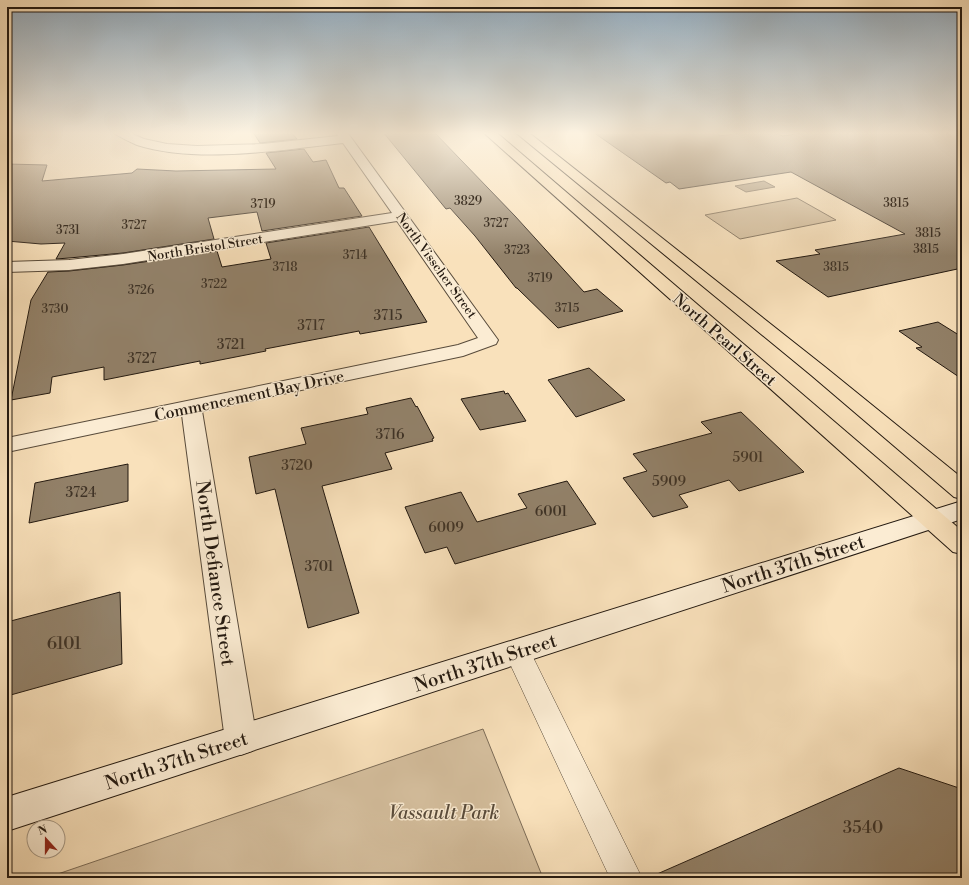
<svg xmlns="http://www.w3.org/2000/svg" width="969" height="885" viewBox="0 0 969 885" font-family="'Libre Bodoni',serif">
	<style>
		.green { fill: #d5bf9e; stroke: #7c6c57 }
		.water { fill: #b09d81; stroke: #786854 }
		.building { fill: #928169; stroke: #231910 }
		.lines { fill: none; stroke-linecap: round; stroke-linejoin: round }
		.lane-casing { stroke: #584b3b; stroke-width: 1 }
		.street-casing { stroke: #584b3b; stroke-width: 2 }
		.secondary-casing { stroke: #231910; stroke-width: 2 }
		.primary-casing { stroke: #231910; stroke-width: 2 }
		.lane { fill: #fbecd3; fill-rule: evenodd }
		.street { fill: #fbecd3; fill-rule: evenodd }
		.secondary { fill: #fbecd3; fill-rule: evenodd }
		.primary { fill: #f9e1bb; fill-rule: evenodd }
		.labels { text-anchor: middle; stroke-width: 3; stroke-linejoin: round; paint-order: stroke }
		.far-number-label { font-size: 12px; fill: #3f3326 }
		.far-street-label { font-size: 13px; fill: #231910; stroke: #fbecd3 }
		.number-label { font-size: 14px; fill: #3f3326 }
		.street-label { font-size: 16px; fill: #231910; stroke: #fbecd3 }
		.near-number-label { font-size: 17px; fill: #3f3326 }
		.near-street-label { font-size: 19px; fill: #231910; stroke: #fbecd3 }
		.near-park-label { font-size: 19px; font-style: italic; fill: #584b3b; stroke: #fbecd3 }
	</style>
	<rect width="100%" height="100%" fill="#f9e1bb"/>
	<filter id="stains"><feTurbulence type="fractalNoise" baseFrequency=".005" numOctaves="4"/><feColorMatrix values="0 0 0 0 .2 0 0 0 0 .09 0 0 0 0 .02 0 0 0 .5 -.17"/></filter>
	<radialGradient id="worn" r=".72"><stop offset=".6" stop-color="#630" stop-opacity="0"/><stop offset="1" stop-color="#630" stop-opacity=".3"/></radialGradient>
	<g class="green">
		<polygon points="797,198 836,220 740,239 705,215"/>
		<polygon points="483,729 543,878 46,878"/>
	</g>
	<polygon class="water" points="764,181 775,187 746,192 735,186"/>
	<g class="building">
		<polygon points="253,132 291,132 297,139 260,143"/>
		<polygon points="383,132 434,132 515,216 584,292 597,289 623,311 558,328 517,288 516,288 475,236 450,208 446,209"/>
		<polygon points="593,132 719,132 719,136 749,132 775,132 782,136 810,132 962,132 962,268 828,297 776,261 820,254 815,250 905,234 791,172 679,189 670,182 666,183"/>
		<polygon points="304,149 313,162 326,160 339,188 344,188 362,216 262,231 257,212 208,218 214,239 123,253 69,258 56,259 65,243 41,244 7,241 7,164 47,165 42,181 132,173 137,169 176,171 276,169 266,153"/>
		<polygon points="369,227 427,322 360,334 359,331 265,349 266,351 200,364 200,361 104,380 104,367 52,377 50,393 11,400 31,300 48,272 69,271 123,265 217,251 222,267 271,259 266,243"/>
		<polygon points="938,322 962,337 962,379 916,348 922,347 899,331"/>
		<polygon points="589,368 625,400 576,417 548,380"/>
		<polygon points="504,391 505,394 508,393 526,421 480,430 461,399"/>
		<polygon points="411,398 416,407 417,406 434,438 432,439 433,441 385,453 392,469 322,486 359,613 308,628 275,489 256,494 249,457 306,444 301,428 368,414 366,408"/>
		<polygon points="741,412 804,472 739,491 729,480 679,495 688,507 653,517 623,478 647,471 633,454 712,433 701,422"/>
		<polygon points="128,464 128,501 29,523 35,483"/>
		<polygon points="567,481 596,524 455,564 447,547 425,553 405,507 461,492 477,522 527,508 518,494"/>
		<polygon points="120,592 122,664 7,696 7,622"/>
		<polygon points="899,768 962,789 962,878 648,878"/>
	</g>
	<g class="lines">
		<g class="lane-casing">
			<polygon id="lane" points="517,640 526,643 642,878 610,878 504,651 508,643"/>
		</g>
		<g class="street-casing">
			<path id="street" d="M113 132H128L144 139 167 144 197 146 262 144 338 136 335 132H347L498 340 496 344 463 356 202 411 257 740 252 751 241 755 230 751 225 740 182 415 7 452V438L458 345 478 338 397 221 123 264 69 270 7 272V262L69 260 123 254 392 213 343 143C280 150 198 164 137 145 130 142 122 138 115 134Z"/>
		</g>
		<g class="secondary-casing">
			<polygon id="secondary" points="962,501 962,519 7,831 7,797"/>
		</g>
		<g class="primary-casing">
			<g id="primary">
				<polygon points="483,132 496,132 962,531 962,554 953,552"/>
				<polygon points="515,132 528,132 825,367 962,478 962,499 954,497 811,375"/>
			</g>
		</g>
		<use href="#lane" class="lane"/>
		<use href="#street" class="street"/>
		<use href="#secondary" class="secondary"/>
		<use href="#primary" class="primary"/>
	</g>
	<linearGradient id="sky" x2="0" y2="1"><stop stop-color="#91abbf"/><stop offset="0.52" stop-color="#fcf2e0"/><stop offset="1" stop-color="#fcf2e0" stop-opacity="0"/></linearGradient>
	<rect width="969" height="256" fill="url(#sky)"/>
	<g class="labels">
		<g class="far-number-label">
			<text x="468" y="205">3829</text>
			<text x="896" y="207">3815</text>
			<text x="263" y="208">3719</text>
			<text x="496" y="227">3727</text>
			<text x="134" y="229">3727</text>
			<text x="68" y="234">3731</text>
			<text x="928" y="237">3815</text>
			<text x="926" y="253">3815</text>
			<text x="517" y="254">3723</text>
			<text x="355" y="259">3714</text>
			<text x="285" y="271">3718</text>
			<text x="836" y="271">3815</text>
			<text x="540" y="282">3719</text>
			<text x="214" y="288">3722</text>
			<text x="141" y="294">3726</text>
			<text x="567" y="312">3715</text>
			<text x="55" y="313">3730</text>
		</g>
		<g class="far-street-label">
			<text transform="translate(205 247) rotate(-9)" y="5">North Bristol Street</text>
			<text transform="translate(437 265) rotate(54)" y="5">North Visscher Street</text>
		</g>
		<g class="number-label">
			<text x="388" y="320">3715</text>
			<text x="311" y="330">3717</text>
			<text x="231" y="349">3721</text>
			<text x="142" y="363">3727</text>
			<text x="390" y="439">3716</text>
			<text x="748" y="462">5901</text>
			<text x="297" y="470">3720</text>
			<text x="669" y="486">5909</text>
			<text x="81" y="497">3724</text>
			<text x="551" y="516">6001</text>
			<text x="446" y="532">6009</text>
			<text x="319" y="571">3701</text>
		</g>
		<g class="street-label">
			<text transform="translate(725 339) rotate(41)" y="6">North Pearl Street</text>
			<text transform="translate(249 395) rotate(-12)" y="6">Commencement Bay Drive</text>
		</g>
		<g class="near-number-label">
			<text x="64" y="649">6101</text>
			<text x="863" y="833">3540</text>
		</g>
		<g class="near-street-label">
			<text transform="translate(793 563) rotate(-18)" y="7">North 37th Street</text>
			<text transform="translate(216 573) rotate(82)" y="7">North Defiance Street</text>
			<text transform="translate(485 662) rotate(-18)" y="7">North 37th Street</text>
			<text transform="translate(176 760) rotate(-18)" y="7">North 37th Street</text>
		</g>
		<g class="near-park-label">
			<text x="444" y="819">Vassault Park</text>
		</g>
	</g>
	<rect width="969" height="885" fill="none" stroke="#f9e1bb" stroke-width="24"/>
	<rect x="8" y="8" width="953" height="869" fill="none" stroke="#231910" stroke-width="2"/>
	<rect x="12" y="12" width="945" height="861" fill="none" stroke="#231910"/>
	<g transform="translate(46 839) rotate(339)"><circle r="19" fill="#fbecd3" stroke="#a59885"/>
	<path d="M0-3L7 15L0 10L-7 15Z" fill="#8f2418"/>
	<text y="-6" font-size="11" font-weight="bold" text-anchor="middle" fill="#231910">N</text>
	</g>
	<rect width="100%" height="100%" filter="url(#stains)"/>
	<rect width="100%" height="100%" fill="url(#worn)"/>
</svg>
